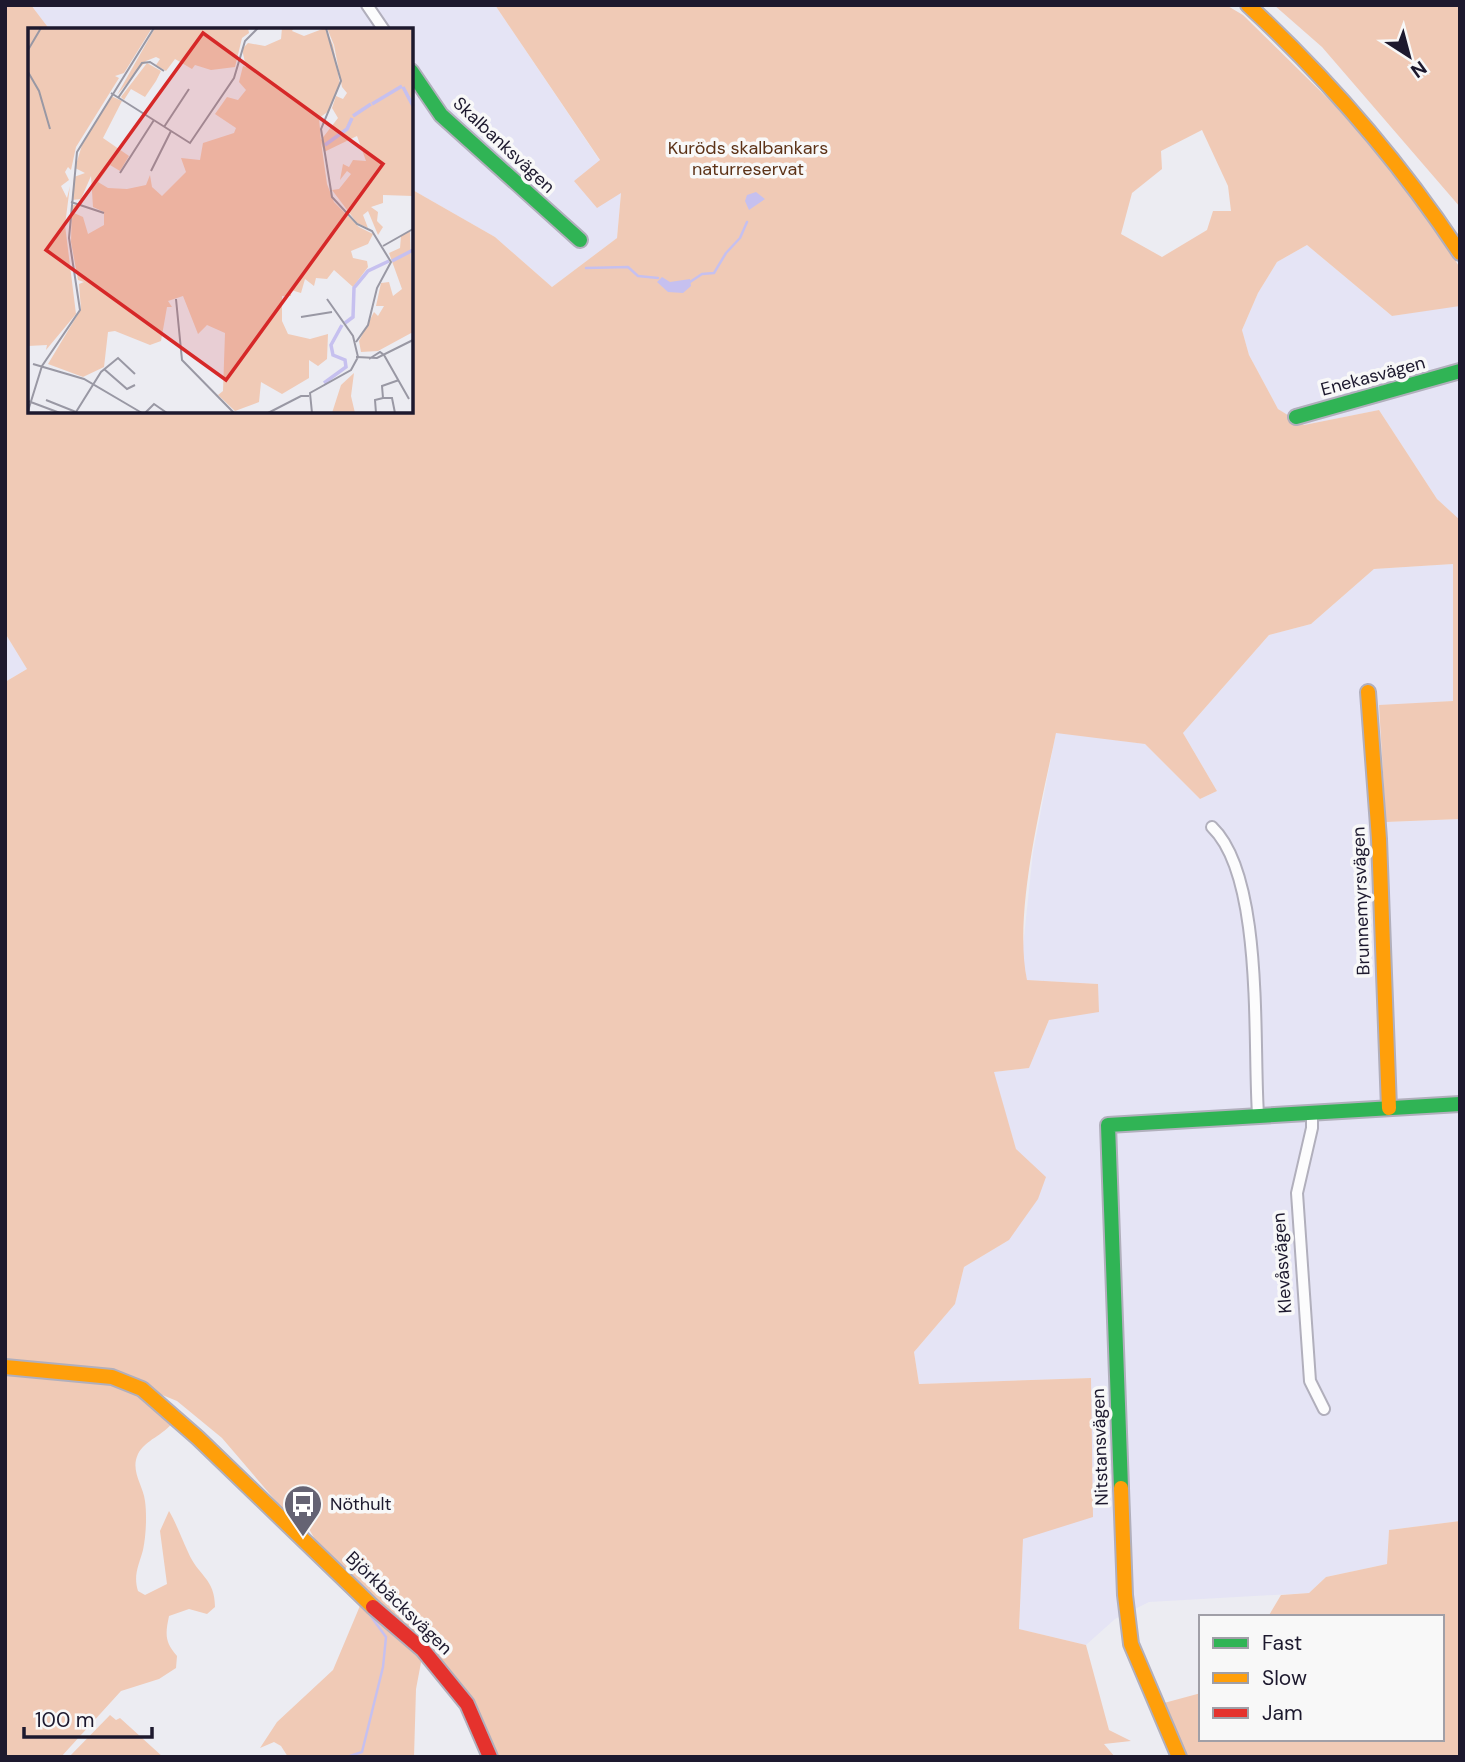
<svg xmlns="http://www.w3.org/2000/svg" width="1465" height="1762" viewBox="0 0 1465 1762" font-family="'DM Sans',sans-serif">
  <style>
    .built { fill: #e5e4f5 }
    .green { fill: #f0cab6; fill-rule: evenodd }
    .water { fill: #c6c0ef }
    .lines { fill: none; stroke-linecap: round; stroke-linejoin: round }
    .stream { stroke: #c6c0ef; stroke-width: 2.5 }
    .street-casing { stroke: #b1afbc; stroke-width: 14 }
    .fast-casing { stroke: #b1afbc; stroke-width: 18 }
    .slow-casing { stroke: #b1afbc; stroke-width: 18 }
    .jam-casing { stroke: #b1afbc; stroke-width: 18 }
    .street { stroke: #fcfcfd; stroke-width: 10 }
    .fast { stroke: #30b455; stroke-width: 14 }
    .slow { stroke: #ff9f0a; stroke-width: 14 }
    .jam { stroke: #e5322d; stroke-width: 14 }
    .labels { text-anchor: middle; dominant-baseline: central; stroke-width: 7; stroke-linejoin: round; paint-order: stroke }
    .street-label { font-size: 18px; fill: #1d192e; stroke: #f8f8f8 }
    .park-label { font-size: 18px; fill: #5c3217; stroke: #f8f8f8 }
    .poi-label { font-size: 18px; fill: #1d192e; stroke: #f8f8f8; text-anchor: start }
    .inset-river { fill: none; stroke: #c6c0ef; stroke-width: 3.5 }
    .inset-road { fill: none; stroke: #9998a4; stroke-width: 2 }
    .view { fill: #d62828; fill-opacity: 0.15; stroke: #d62828; stroke-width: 3.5 }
    .inset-edge { fill: none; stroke: #1d192e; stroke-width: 3.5 }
  </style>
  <rect width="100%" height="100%" fill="#ececf2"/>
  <!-- built -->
  <path class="built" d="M31,5H495L621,192L617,238L552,287L495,237L411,189V30H50Z
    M1307,245L1392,316L1459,305L1460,520L1437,499L1379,410L1304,425L1278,409L1249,355L1242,330L1258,293L1277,262Z
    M1453,564V701L1380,706L1387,822L1460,819V1521L1389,1530L1387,1564L1326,1577L1309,1593L1149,1602L1115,1619L1086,1645L1019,1629L1023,1539L1091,1378L919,1384L914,1352L955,1304L964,1267L1009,1240L1016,1149L993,1072L1029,1068L1049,1020L1098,984L1027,980L1022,956L1033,852L1056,732L1145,744L1200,799L1217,791L1183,733L1269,635L1311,624L1374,569Z
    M5,633L27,669L5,682Z"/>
  <!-- green -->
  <path class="green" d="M5,5H31L50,30H30V411H411V189L495,237L552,287L617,238L621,193L597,208L574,181L600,160L495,5H1226L1243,15L1366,136L1435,228L1460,268V306L1392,316L1307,245L1277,262L1258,293L1242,330L1249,355L1278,409L1304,425L1379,410L1437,499L1460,520V819L1386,822L1379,705L1453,701V564L1374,569L1311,624L1269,635L1183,733L1217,791L1200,799L1145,744L1056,733C1042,801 1013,913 1027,980L1098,984L1099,1012L1049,1020L1029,1068L994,1072L1016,1149L1046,1177L1038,1199L1009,1240L964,1267L955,1304L914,1352L919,1384L1091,1378L1093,1517L1023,1539L1019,1629L1086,1645L1109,1730L1131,1741L1104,1744L1115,1757L496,1756L466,1693L323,1553L309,1529L287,1514L222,1438L177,1401L145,1388L5,1362V682L27,669L5,633ZM1202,130L1228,186L1231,211H1213L1207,230L1162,257L1121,234L1132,193L1162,169L1161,151Z
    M1274,5H1460V207L1322,47Z
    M5,1371L102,1380L144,1397L173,1422C164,1435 145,1440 138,1454C130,1471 143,1485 145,1501C147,1515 146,1536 143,1550C139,1565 133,1575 138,1591L145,1595L167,1584L160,1531L169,1511C177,1525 181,1537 188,1552C198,1576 215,1578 215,1607L207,1614L189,1609L169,1616C165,1635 165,1642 177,1656L176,1668L159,1679L121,1691L61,1757H5Z
    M1460,1521V1757H1186L1164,1703L1201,1693V1739H1442V1617H1268L1281,1595L1309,1593L1326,1577L1387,1564L1389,1530Z
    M362,1601L423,1652L416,1689L414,1757H288L281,1746L274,1742L260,1748L277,1722L333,1670Z
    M110,1715L116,1720L120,1718L163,1757H69Z"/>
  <!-- water -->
  <path class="water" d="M756,192L765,199L749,210L745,201L747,195Z
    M662,277L670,282L690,279L691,286L683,293L668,292L657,282Z"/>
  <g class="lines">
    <!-- stream -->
    <path class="stream" d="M586,268L628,267L638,276L658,278
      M690,282L702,274L714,273L726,253L740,238L747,222
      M347,1757L362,1752L383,1667L386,1637L370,1615"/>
    <defs>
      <path id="street" d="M367,5L384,30
        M1212,827C1264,877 1253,1042 1258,1114
        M1312,1113V1128L1297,1193L1310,1381L1324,1409"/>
      <path id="fast" d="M411,71L441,115L580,240
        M1296,417L1460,371
        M1121,1488L1108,1125L1460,1104"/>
      <path id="slow" d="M1248,5C1329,80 1399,161 1460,253
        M1368,692L1379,839L1389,1108
        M5,1367L112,1377L142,1389L198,1438L373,1607
        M1121,1488L1125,1595L1131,1644L1179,1757"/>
      <path id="jam" d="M373,1607L423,1650L467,1704L490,1757"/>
    </defs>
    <!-- street casing -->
    <use href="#street" class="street-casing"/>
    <!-- fast casing -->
    <use href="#fast" class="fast-casing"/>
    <!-- slow casing -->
    <use href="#slow" class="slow-casing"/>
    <!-- jam casing -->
    <use href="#jam" class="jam-casing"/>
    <!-- street -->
    <use href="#street" class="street"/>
    <!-- fast -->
    <use href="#fast" class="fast"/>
    <!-- slow -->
    <use href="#slow" class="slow"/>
    <!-- jam -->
    <use href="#jam" class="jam"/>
  </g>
  <!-- icons -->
  <defs>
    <symbol id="bus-pin" viewBox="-11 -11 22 30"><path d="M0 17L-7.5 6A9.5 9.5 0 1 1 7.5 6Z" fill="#656373" stroke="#f8f8f8"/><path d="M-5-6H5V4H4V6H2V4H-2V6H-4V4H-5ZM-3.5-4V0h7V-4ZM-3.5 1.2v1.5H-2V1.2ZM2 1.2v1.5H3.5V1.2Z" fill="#fff"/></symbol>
  </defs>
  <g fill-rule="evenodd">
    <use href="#bus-pin" x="281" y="1482" width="44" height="60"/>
  </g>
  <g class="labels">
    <!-- street labels -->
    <g class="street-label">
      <text transform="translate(504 145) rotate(43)">Skalbanksvägen</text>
      <text transform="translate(1373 376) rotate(-15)">Enekasvägen</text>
      <text transform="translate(1361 901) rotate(-92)">Brunnemyrsvägen</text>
      <text transform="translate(1282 1263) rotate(-94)">Klevåsvägen</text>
      <text transform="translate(1100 1447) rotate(-92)">Nitstansvägen</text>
      <text transform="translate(399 1603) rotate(44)">Björkbäcksvägen</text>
    </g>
    <!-- park labels -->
    <g class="park-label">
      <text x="748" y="148">Kuröds skalbankars<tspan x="748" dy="21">naturreservat</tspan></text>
    </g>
    <!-- poi labels -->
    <g class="poi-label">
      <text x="330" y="1504">Nöthult</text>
    </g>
  </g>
  <!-- overview -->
  <g transform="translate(28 28)">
    <rect width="385" height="385" fill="#ececf2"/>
    <path d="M0,0H124L96,45L87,48L91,50L48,119L43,142L40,139L37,144L41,152L33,158L39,170L42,158L37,197L48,286L18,322L19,317L0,318ZM127,0H220L221,5L214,10L207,39L183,42L167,37L164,41L147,31L138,43L128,37L132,31L128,29L118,33L89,67ZM254,0H266L264,3L276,8L297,0L305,17L312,57L301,83L291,90L293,112L310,90L304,80L308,68L315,71L319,65L314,59L306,17L299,0H385V168L355,167V175L343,179L350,184L349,193L355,199L350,207L340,183L335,187L340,200L329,195L304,162L311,161L323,146L319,143L312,152L315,136L321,139L325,132L338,133L329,108L296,124L293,114L299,156L306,174L331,199L345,206L340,216L323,223L325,230L339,233L340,239L325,259L306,242L299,251L288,250L286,258L277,251L273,265L263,262V268H254V293L260,306L282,311L300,306L299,331L290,338L281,332V350L254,366L233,354L231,374L207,383L190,367L195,363L197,305L179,297L170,306L155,268L140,273L144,279H139L133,313L122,317L87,303L80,304L76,339L55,349L20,336L53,281L51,256L56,254L50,252L43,214L44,177H48L46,185L55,189L60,206L76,197V184L65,179L63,148L53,171L44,172L46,149L57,145L47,140L54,117L83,68L94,73L75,110L101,128L92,143L82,137L70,154L80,160L99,161L118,157L122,147L124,159L134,168L158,144L153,130L172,132L175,115L206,105L208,100L187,86L199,69L210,72L218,62L211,54L215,38L218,39L214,21L220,15L237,18L253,11ZM119,35L133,43L128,53L117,69L103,61L96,72L93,69ZM382,203L385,304L350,323L333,324L331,313L346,284L350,288L356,278H348L353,255L361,254L365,268L374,261L361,225L372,220L373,208ZM326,345L323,368L327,385H304L313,357Z" fill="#f0cab6"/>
    <path class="inset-river" d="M375,59L385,78M344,76L374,58M325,88L343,76M297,117L319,101L324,90M364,233L385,222M317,295L325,289L326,260L340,243L361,233M296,355L318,339L317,332L305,327L303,317L314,297"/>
    <path class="inset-road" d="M298,0L313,53L293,101L304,169L329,196L344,203L363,234L349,260L340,297L328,314M0,22L13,0M0,44L11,63L22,101M83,65L162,115L206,50L217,13L230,0M90,70L114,35L122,34L136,43M136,99L161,61M123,143L143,103M92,145L126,92M43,174L76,185M355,218L385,201M148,271L154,332L206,385M273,289L304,284M328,329L349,330L385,312M341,331L352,324L356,327L381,371M5,336L56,351L114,385M76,341L99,361L107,357M355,370L354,358L371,352M18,372L48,384L73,344L90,330L107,346M0,373L32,385M0,383L14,338L52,282L41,210L49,124L126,0M117,385L126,376L139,385M240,385L273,368H281M284,385L282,365L323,342L330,329L325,308L299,271M348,385L347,372L355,370H364L367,385"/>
    <path class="view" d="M175,5L355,136L198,352L18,222Z"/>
    <rect width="385" height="385" class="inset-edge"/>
  </g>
  <!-- border -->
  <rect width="1465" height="1762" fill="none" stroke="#1d192e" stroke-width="14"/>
  <!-- legend -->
  <rect x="1199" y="1615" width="245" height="126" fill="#f8f8f8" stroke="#a09fa7" stroke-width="2"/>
  <rect x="1213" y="1638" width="35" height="10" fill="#30b455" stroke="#a09fa7" stroke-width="2"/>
  <text x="1262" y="1650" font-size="21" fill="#1d192e">Fast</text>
  <rect x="1213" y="1673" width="35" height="10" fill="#ff9f0a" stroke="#a09fa7" stroke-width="2"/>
  <text x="1262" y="1685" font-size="21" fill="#1d192e">Slow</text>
  <rect x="1213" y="1708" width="35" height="10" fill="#e5322d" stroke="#a09fa7" stroke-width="2"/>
  <text x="1262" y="1720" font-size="21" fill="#1d192e">Jam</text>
  <!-- north arrow -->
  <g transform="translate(1409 56) rotate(144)" stroke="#f8f8f8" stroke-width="5" paint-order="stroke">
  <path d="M0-5L12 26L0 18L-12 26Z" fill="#1d192e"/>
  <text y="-10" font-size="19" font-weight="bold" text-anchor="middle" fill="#1d192e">N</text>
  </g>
  <!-- scale -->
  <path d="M24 1727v10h128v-10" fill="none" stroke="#1d192e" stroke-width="3.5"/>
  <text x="35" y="1727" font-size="21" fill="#1d192e" stroke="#f8f8f8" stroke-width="5" paint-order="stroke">100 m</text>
</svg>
